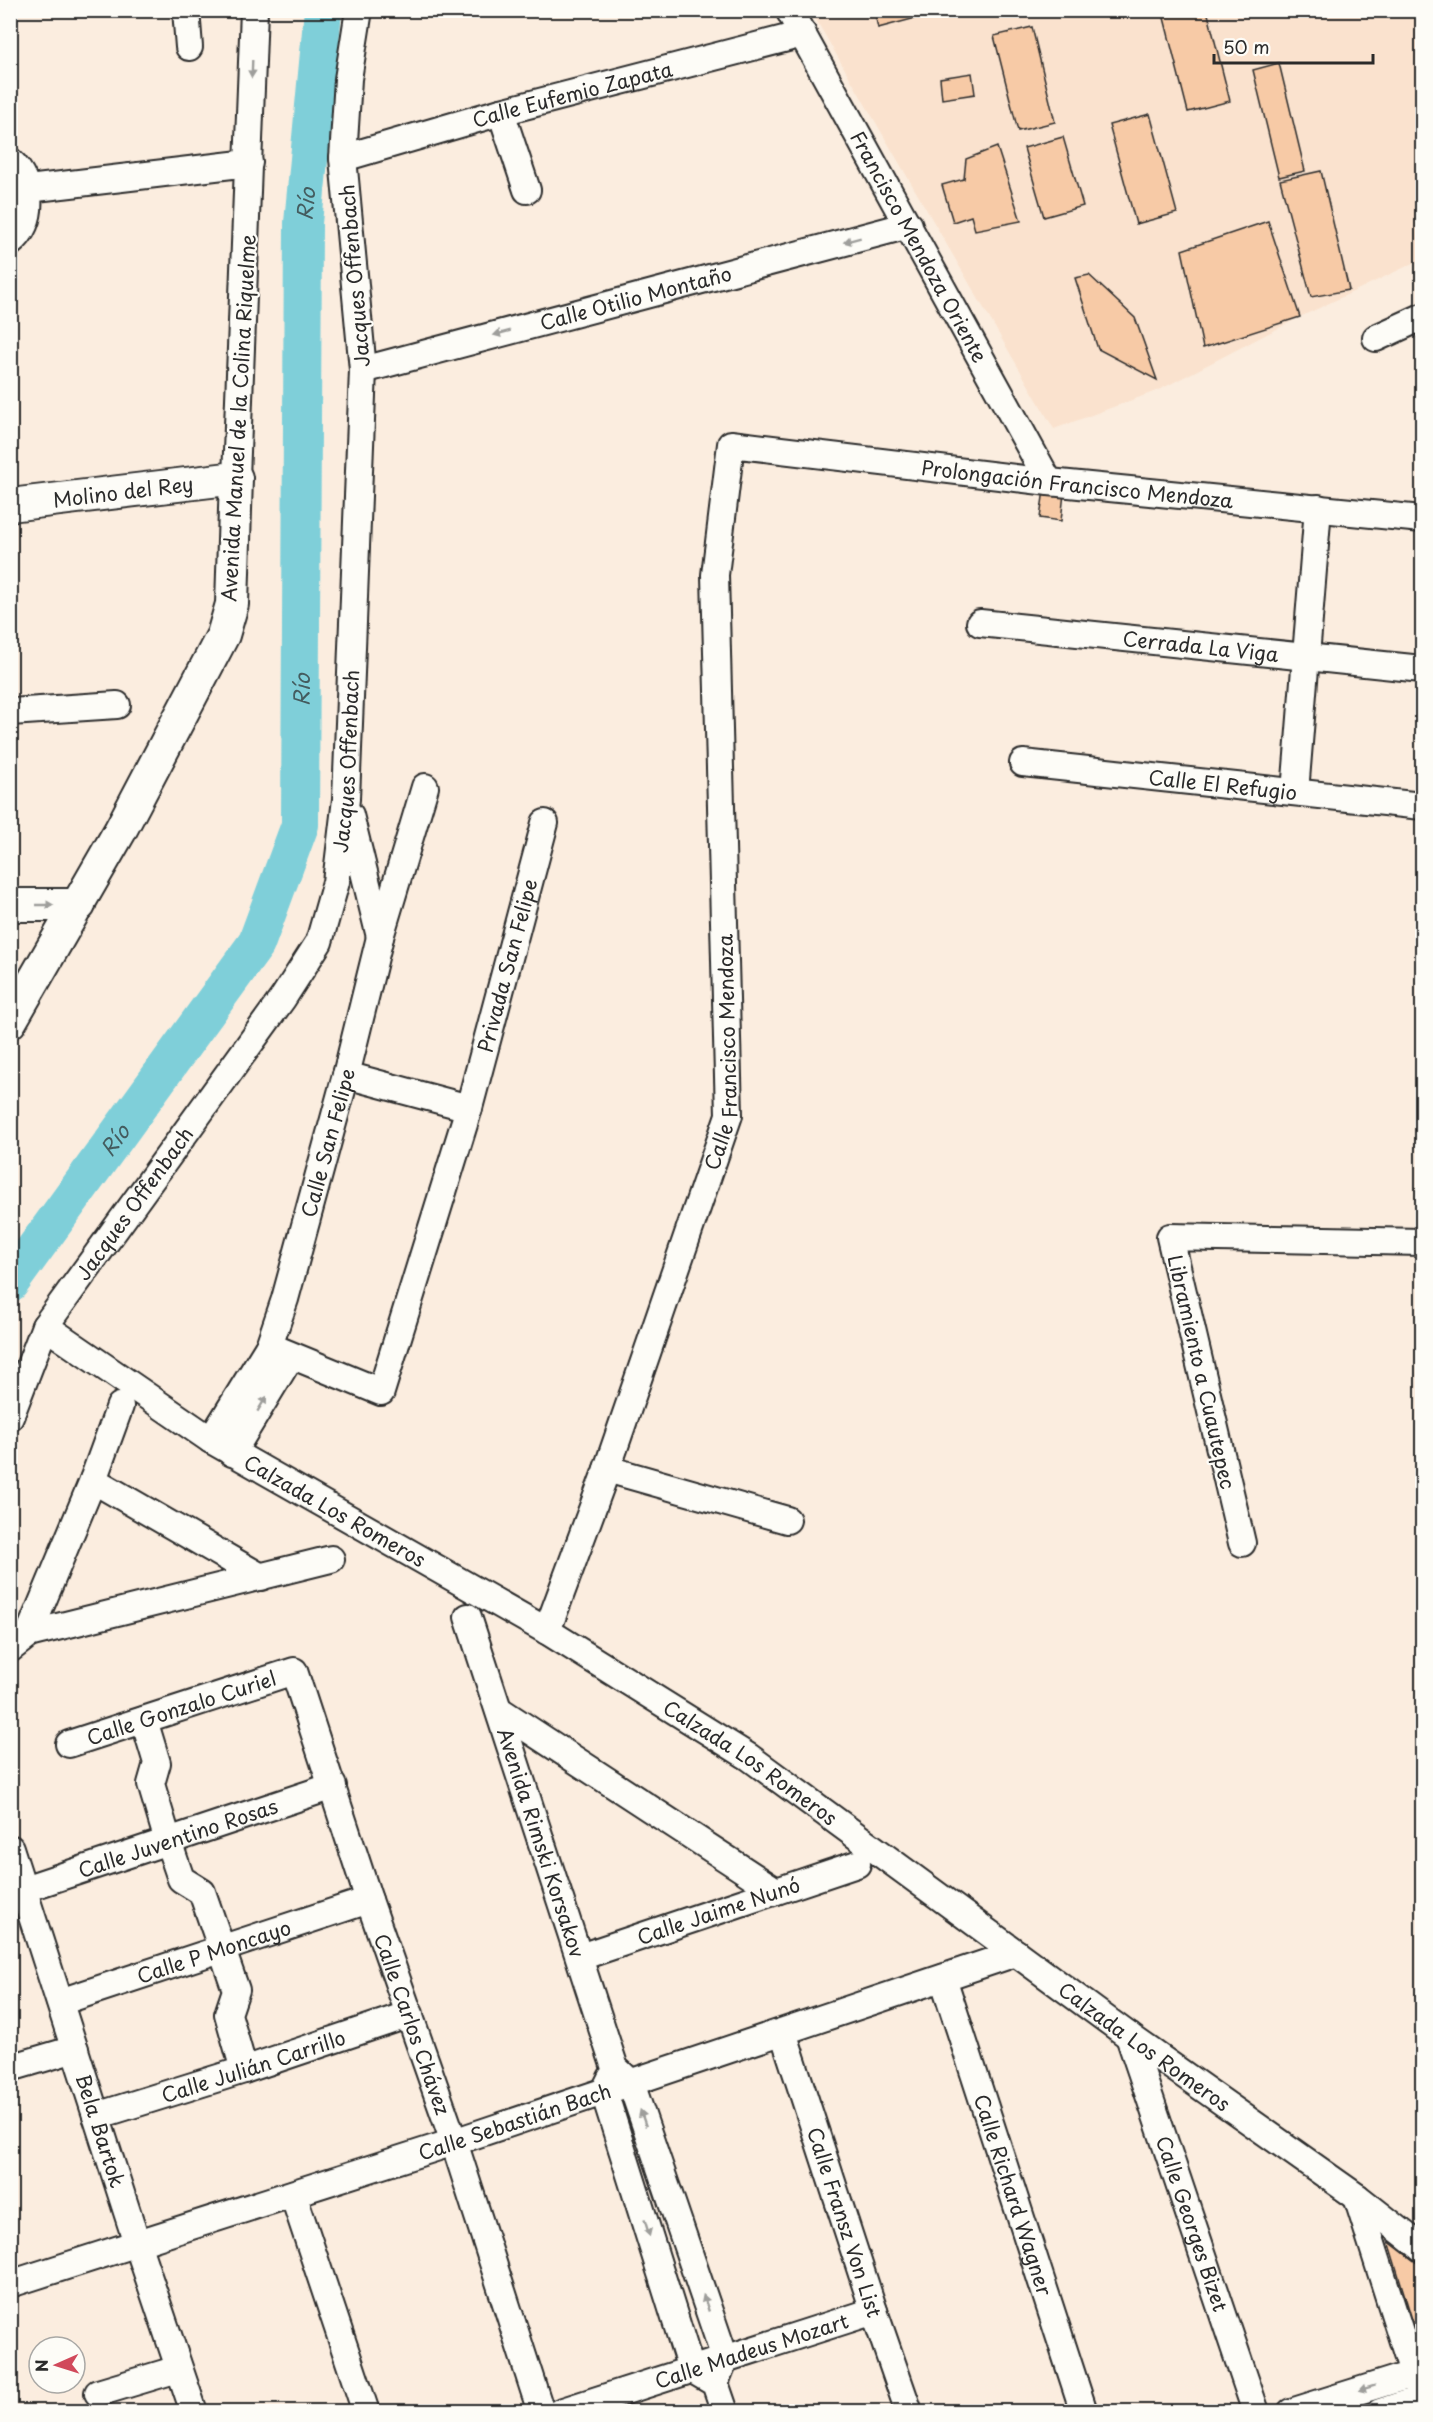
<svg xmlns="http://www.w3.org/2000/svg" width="1433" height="2422" viewBox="0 0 1433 2422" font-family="'Playpen Sans',sans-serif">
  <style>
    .built { fill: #fae2ce }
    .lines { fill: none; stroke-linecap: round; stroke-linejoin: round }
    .river { stroke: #7fcfd9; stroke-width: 38 }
    .building { fill: #f7caa6; stroke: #2b2b2b; stroke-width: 1.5 }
    .minor-casing { stroke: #2b2b2b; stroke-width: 30 }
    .tertiary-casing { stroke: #2b2b2b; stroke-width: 36 }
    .minor { stroke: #fdfcf7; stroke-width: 26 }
    .tertiary { stroke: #fdfcf7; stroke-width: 32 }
    .oneway { fill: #9e9e9b }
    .labels { text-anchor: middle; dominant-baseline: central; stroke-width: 4.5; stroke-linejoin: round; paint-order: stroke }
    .street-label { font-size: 20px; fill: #2b2b2b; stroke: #fdfcf7 }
    .water-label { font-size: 21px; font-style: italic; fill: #445c5f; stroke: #fdfcf7 }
  </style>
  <rect width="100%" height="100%" fill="#fbeddf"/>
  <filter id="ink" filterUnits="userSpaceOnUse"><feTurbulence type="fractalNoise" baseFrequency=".0167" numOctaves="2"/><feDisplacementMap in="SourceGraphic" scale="12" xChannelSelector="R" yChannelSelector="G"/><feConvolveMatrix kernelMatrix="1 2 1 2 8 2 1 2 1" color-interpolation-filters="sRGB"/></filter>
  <g filter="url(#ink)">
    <!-- built -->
    <path class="built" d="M811,11H1422V259L1300,317L1159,390L1054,429Z"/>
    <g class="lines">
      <!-- river -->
      <path class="river" id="s1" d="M10,1283L256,944L300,825L303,223L323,10"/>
    </g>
    <!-- building -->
    <path class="building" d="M874,10H914L916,18L878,28Z
      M1162,10H1207L1230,101L1188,112Z
      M1032,27L1055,122L1018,131L994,36Z
      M1279,63L1305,171L1279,177L1253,70Z
      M972,73L975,94L942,99L940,78Z
      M1150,114L1177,213L1136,224L1109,125Z
      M1063,137L1083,206L1044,217L1024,148Z
      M997,147L1021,221L975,230L971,216L953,222L942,185L964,179L966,159Z
      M1321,171L1349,290L1311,297L1280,180Z
      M1268,221L1300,317L1203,348L1182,250Z
      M1089,275L1135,318L1157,380L1098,349L1075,278Z
      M1044,490L1064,493L1061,521L1040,518Z
      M1388,2241L1422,2267V2352Z"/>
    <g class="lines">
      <defs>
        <g id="minor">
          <path d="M186,10L189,47"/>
          <path id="s2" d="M789,10L1049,482"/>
          <path d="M501,112L527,190"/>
          <path id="s3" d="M343,158L501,112L803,34"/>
          <path d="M10,161C33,181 36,223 10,243"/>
          <path d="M28,189L249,163"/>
          <path d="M1376,338L1422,317"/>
          <path id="s4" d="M363,370L909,225"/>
          <path d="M236,478L254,10"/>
          <path id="s5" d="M980,623L1422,669"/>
          <path d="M10,712L117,705"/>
          <path id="s6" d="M1023,763L1422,806"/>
          <path d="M1295,792L1318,508"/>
          <path d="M350,815L380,937"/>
          <path d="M346,1075L469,1108"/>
          <path id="s7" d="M45,1326L211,1440L547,1631L749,1757L1129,2036L1357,2197L1422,2248"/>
          <path id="s8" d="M269,1346L381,1392L469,1108L545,823"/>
          <path id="s9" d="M10,1417L45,1326L283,998L319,942L336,882L346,799L363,370L343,158L348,79L359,10"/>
          <path id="s10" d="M211,1440L269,1346L285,1299L346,1075L380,937L425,787"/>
          <path d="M232,1453L291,1356"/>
          <path d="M607,1469L787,1520"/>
          <path d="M93,1480L261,1577"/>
          <path d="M1242,1543L1170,1237L1422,1242"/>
          <path id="s11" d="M468,1617L615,2068L631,2083L725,2358L715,2383"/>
          <path id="s12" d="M547,1631L607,1469L729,1115L715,575L731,444L1049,482L1422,519"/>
          <path d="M29,1634L331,1559"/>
          <path d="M10,1649L29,1634L93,1480L120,1406"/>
          <path d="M499,1710L776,1891"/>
          <path d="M144,1720L157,1763L151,1784L168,1841L181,1879L202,1892L236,1990L228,2014L244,2070"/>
          <path id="s13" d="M69,1744L294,1671L369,1900L454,2142L541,2412"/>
          <path id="s14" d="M10,1848L137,2243L194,2412"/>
          <path id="s15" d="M24,1889L333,1786"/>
          <path id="s16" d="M580,1957L857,1864"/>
          <path id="s17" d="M943,1978L1084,2412"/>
          <path id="s18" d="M60,2002L369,1900"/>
          <path id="s19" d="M783,2032L874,2311L909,2412"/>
          <path id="s20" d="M1129,2036L1256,2412"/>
          <path d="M10,2068L75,2049"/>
          <path d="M611,2078L604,2092L691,2369L715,2383L725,2412"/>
          <path id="s21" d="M96,2116L244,2070L410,2014"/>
          <path d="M293,2194L366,2412"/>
          <path d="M1357,2197L1422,2401"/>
          <path id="s22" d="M10,2284L454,2142L1016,1953"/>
          <path d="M98,2393L178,2369"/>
          <path id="s23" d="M560,2412L874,2311"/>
          <path d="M1291,2412L1422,2371"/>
          <path d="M1380,2412L1422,2398"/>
        </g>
        <g id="tertiary">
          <path id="s24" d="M10,505L236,478L232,604L223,635L120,831L10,1022"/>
          <path d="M10,905H79"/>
        </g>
      </defs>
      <!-- minor casing -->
      <use href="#minor" class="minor-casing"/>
      <!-- tertiary casing -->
      <use href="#tertiary" class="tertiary-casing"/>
      <!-- minor -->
      <use href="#minor" class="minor"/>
      <!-- tertiary -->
      <use href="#tertiary" class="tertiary"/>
    </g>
    <!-- one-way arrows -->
    <defs><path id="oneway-solid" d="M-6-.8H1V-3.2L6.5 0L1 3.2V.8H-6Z" transform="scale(1.5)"/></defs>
    <g class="oneway">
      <use href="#oneway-solid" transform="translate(252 69) rotate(92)"/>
      <use href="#oneway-solid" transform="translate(852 240) rotate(165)"/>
      <use href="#oneway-solid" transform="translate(502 333) rotate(165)"/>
      <use href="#oneway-solid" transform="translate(45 905)"/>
      <use href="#oneway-solid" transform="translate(262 1404) rotate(-59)"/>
      <use href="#oneway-solid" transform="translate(643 2118) rotate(-109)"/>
      <use href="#oneway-solid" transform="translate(647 2228) rotate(73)"/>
      <use href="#oneway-solid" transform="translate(706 2303) rotate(-109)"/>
      <use href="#oneway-solid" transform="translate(1367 2388) rotate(163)"/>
    </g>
  </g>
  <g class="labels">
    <!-- street labels -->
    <g class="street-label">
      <text stroke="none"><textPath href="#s3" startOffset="238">Calle Eufemio Zapata</textPath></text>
      <text stroke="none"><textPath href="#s2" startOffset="270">Francisco Mendoza Oriente</textPath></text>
      <text transform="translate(354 276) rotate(-95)">Jacques Offenbach</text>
      <text stroke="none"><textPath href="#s4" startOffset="282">Calle Otilio Montaño</textPath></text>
      <text transform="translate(238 418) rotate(-87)">Avenida Manuel de la Colina Riquelme</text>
      <text stroke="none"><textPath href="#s12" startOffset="1568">Prolongación Francisco Mendoza</textPath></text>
      <text stroke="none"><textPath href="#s24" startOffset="114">Molino del Rey</textPath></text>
      <text stroke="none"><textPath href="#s5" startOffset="222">Cerrada La Viga</textPath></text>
      <text stroke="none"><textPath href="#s9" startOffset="753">Jacques Offenbach</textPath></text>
      <text stroke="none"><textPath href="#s6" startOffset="201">Calle El Refugio</textPath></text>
      <text stroke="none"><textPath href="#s8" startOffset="566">Privada San Felipe</textPath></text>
      <text stroke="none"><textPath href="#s12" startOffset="609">Calle Francisco Mendoza</textPath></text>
      <text stroke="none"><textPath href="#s10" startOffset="322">Calle San Felipe</textPath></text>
      <text stroke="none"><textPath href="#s9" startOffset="249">Jacques Offenbach</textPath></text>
      <text transform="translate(1202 1372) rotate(77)">Libramiento a Cuautepec</text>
      <text stroke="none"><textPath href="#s7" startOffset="344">Calzada Los Romeros</textPath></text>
      <text stroke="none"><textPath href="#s13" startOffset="118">Calle Gonzalo Curiel</textPath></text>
      <text stroke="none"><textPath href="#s7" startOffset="830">Calzada Los Romeros</textPath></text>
      <text stroke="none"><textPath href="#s15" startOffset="162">Calle Juventino Rosas</textPath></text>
      <text stroke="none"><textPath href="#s11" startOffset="237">Avenida Rimski Korsakov</textPath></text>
      <text stroke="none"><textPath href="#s16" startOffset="146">Calle Jaime Nunó</textPath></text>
      <text stroke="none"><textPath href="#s18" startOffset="162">Calle P Moncayo</textPath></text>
      <text stroke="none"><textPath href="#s13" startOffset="609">Calle Carlos Chávez</textPath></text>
      <text stroke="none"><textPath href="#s7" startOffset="1316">Calzada Los Romeros</textPath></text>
      <text stroke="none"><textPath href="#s21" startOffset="165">Calle Julián Carrillo</textPath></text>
      <text stroke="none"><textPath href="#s22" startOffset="530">Calle Sebastián Bach</textPath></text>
      <text stroke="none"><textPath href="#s14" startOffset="297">Bela Bartok</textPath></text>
      <text stroke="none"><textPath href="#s17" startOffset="228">Calle Richard Wagner</textPath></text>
      <text stroke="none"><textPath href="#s19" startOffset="200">Calle Fransz Von List</textPath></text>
      <text stroke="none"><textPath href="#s20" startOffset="198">Calle Georges Bizet</textPath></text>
      <text stroke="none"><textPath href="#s23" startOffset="201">Calle Madeus Mozart</textPath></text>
    </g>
    <!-- water labels -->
    <g class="water-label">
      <text stroke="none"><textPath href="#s1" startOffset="1167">Río</textPath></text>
      <text stroke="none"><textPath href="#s1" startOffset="681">Río</textPath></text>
      <text stroke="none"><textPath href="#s1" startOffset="177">Río</textPath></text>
    </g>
  </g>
  <!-- margin -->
  <rect width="1433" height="2422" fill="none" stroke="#fdfcf7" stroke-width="36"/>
  <rect x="18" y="18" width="1397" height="2386" fill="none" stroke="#2b2b2b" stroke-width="2" filter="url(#ink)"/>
  <!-- north arrow -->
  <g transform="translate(57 2365) rotate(267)"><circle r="28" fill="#fdfcf7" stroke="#a9a8a5" stroke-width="1.5"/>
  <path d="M0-4.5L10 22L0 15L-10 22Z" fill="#d1495b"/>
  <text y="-9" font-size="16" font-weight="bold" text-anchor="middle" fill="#2b2b2b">N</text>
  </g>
  <!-- scale -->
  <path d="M1214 54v9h159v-9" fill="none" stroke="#2b2b2b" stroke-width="3"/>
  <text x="1223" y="54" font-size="18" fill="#2b2b2b" stroke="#fdfcf7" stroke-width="4.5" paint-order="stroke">50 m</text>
</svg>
